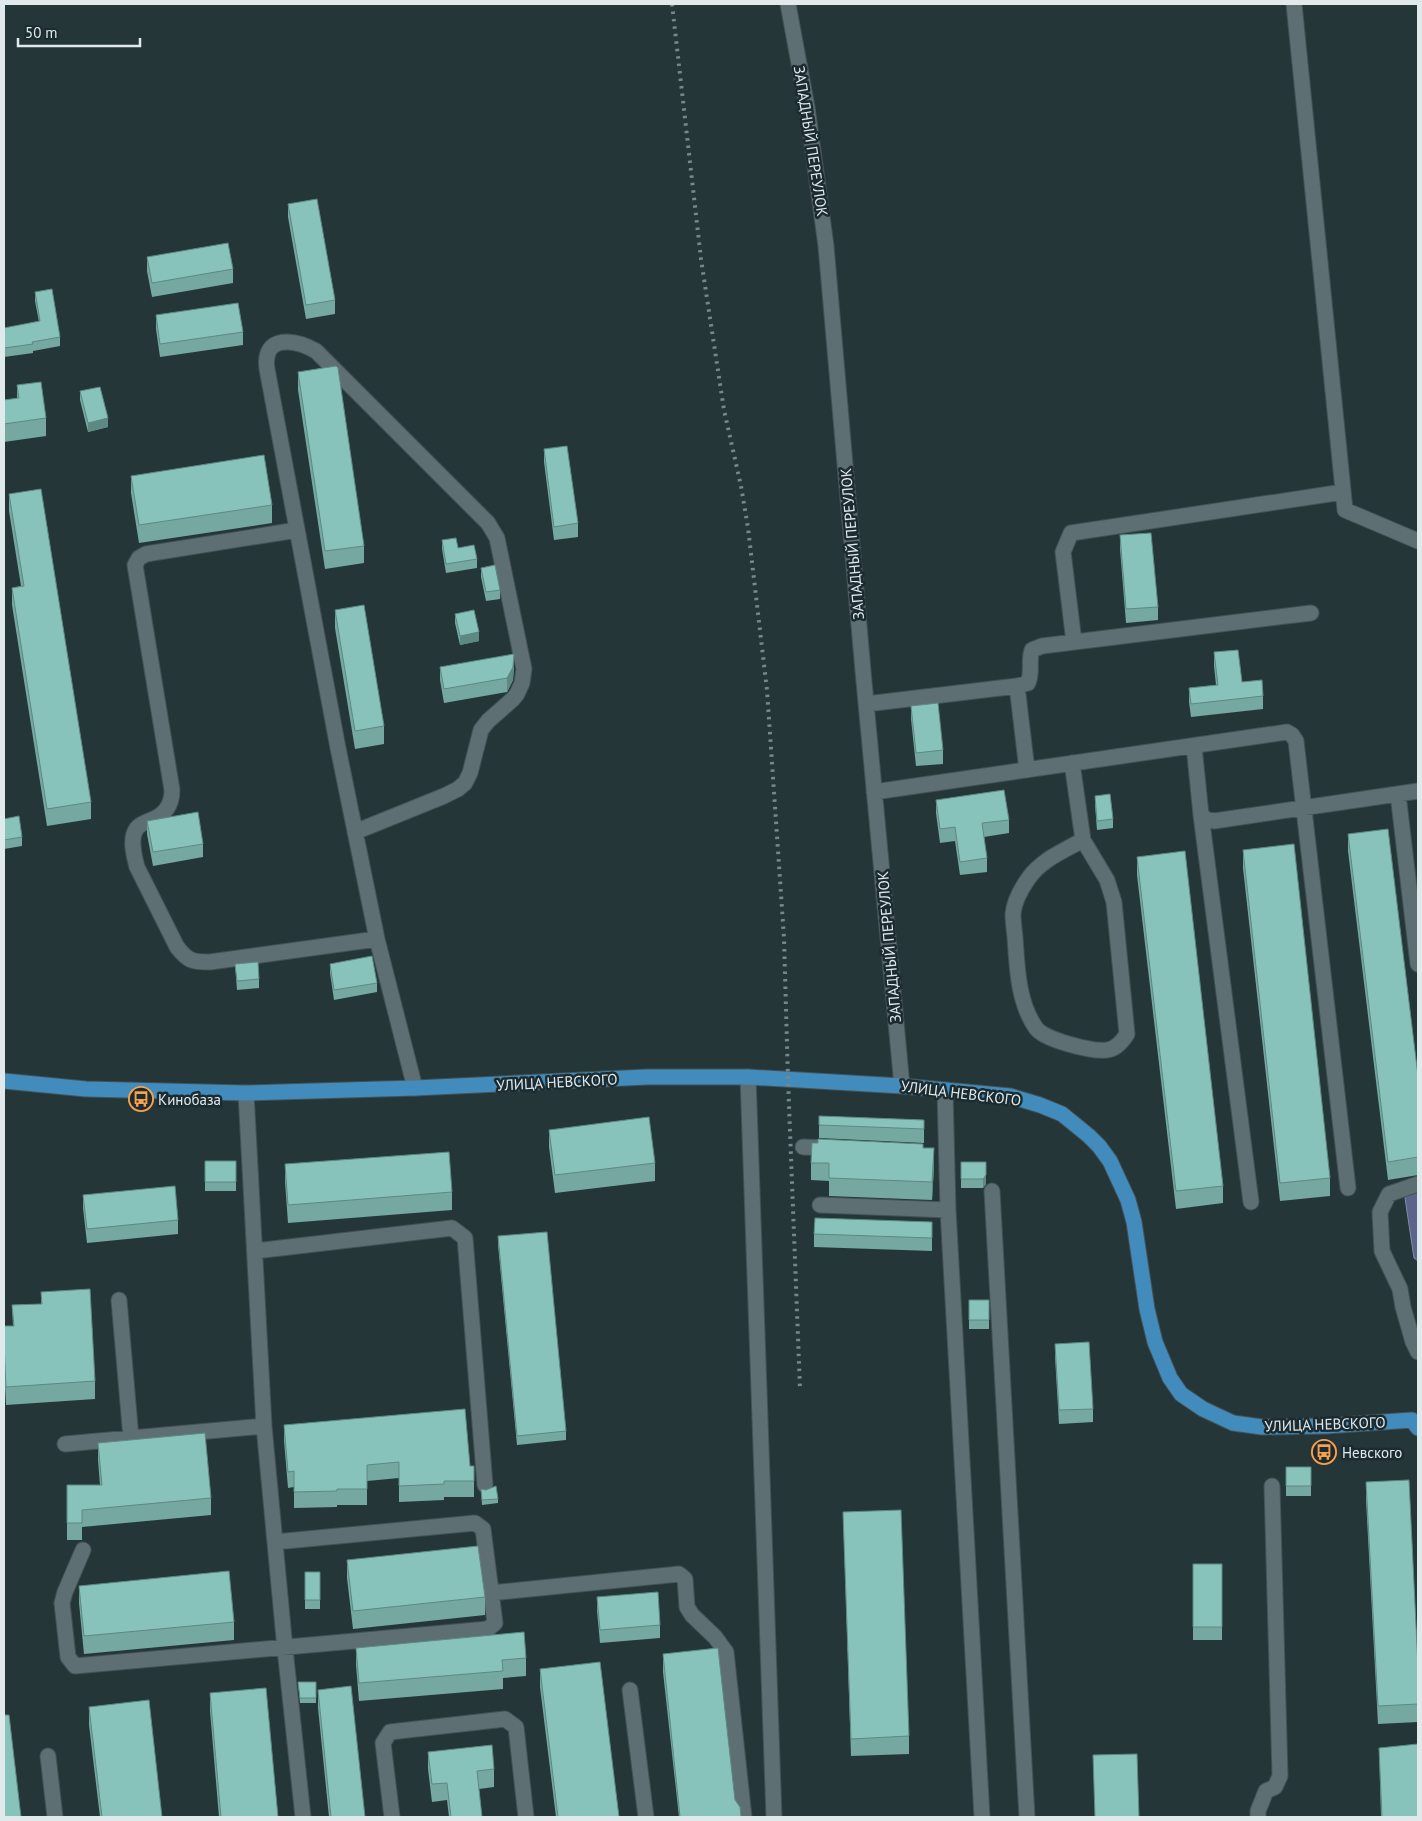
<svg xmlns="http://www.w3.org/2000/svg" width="1422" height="1821" viewBox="0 0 1422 1821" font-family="'PT Sans',sans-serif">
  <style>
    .water { fill: #5c648b; stroke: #848ca8 }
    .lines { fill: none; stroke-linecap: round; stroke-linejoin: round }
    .minor-casing { stroke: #445256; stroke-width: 17 }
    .major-casing { stroke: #445256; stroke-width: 17 }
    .minor { stroke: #5e6f74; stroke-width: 15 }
    .major { stroke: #428cbd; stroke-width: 15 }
    .rail { stroke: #79878a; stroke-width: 4; stroke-dasharray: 2.5 5; stroke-linecap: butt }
    .wall { fill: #74a8a0 }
    .shaded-wall { fill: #5e8882 }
    .building { fill: #87c3ba; stroke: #5e8882 }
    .labels { text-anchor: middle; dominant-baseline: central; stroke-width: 5; stroke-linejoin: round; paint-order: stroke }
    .street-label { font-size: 15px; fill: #e0eaed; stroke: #1b2b2f }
    .poi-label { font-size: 15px; fill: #e0eaed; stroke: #1b2b2f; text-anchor: start }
  </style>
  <rect width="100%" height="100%" fill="#253639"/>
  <!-- water -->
  <path class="water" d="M1418,1188V1261L1414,1258L1405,1198L1410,1190Z"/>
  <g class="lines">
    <defs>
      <path id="minor" d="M788,4L807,107L826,246L863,671L902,1086
        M1294,4L1345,510L1418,541
        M297,530L146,554L139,558L135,565L172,790C172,805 165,815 151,820C146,822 140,824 137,828C129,838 134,856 137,867L177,947C188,961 192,962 210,962L377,939
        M1074,642L1063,552L1071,533L1343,492
        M1017,686L1027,770
        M866,704L1017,686L1028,683C1033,671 1028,662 1032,650L1042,646L1311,613
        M1194,746L1201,815L1206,819L1214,821L1418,791
        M1072,763L1083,840C1063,851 1041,860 1028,879C1021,889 1014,902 1013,914C1013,921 1014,929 1015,937C1017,967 1018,1003 1036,1028C1044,1040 1093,1052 1107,1050C1116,1049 1122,1042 1127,1034L1114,902L1107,880L1083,840
        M874,792L1287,732L1292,735L1296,741L1348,1188
        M1398,794L1418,964
        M1201,815L1251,1202
        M355,832L444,796L458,789L465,783L470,773L481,730L488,721L513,699L517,694L522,683L524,669L497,538L488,523L316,351C295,339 262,334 267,369L338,748L377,939L415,1088
        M748,1077L774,1817
        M945,1090L948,1210L982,1817
        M246,1093L264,1426L285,1649L303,1817
        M803,1147L831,1148
        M1418,1184L1389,1194L1380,1212L1382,1251L1400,1289L1403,1307L1413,1342L1418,1352
        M992,1191L1027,1817
        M820,1205L948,1210
        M255,1251L452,1228L465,1238L485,1485
        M119,1300L131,1438
        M65,1444L264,1426
        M83,1550L65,1592L62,1603L68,1657L75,1666L488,1629L495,1623L483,1529L475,1523L275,1542
        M491,1593L679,1574L685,1579L687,1607L692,1615L715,1637L726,1652L744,1817
        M630,1690L646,1817
        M48,1756L55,1817
        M392,1817L383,1743L390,1732L505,1719L516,1727L526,1817
        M1258,1817V1811L1266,1791L1275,1787L1280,1776L1272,1486"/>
      <path id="major" d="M4,1081L86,1089L246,1093L415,1088L647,1077H748L902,1086L1010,1096L1040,1105L1062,1114L1089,1136L1099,1146L1110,1161L1128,1200L1134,1222L1147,1309L1155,1342L1170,1378L1181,1394L1203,1409L1233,1423L1262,1427L1326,1426L1412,1420L1418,1428"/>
    </defs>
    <!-- minor casing -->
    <use href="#minor" class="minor-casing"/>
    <!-- major casing -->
    <use href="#major" class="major-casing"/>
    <!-- minor -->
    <use href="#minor" class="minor"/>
    <!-- major -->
    <use href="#major" class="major"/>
    <!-- rail -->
    <path class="rail" d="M672,4L701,259L724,410L741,486L748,528L767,690L784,938L788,1079L800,1389"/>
  </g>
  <!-- wall -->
  <path class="wall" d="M288,204L335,300V314L306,319L288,217Z
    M147,257L233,269V283L152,297L147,271Z
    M35,292L60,337V346L33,351V353L4,357V328L39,322L35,301Z
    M156,315L243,332V345L160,357L156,329Z
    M298,372L364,546V563L325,569L298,390Z
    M17,385L46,418V436L4,442V400L17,398Z
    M80,391L108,427L88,432L80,400Z
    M544,449L578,523V537L554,540L544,462Z
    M131,476L272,505V523L139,543L131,493Z
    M9,494L91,802V819L47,826L12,605V588L21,586L9,511Z
    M1120,535L1158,607V620L1126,623L1120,549Z
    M442,540L458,548L477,559V568L446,573L442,549Z
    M481,568L500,590V599L486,601L481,577Z
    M335,610L384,726V744L355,749L335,628Z
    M455,614L479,641L460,645L455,623Z
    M1214,652L1242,682L1263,696V709L1191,717L1189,702V688L1216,685L1214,666Z
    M440,667H514L513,680L507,692L444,703L440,680Z
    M911,706L943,750V764L916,766L911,719Z
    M1095,796L1113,819V828L1097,830L1095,805Z
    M936,800L1009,820V833L984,837L987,858V872L960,875L955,841L940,843L936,813Z
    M4,819L22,837V846L4,849Z
    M147,821L203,844V857L153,866L147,834Z
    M1348,834L1418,1076V1175L1388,1180L1348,851Z
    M1243,850L1330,1178V1196L1280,1201L1243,868Z
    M1137,857L1223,1186V1203L1176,1209L1137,875Z
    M235,964L259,979V988L237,990Z
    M330,964L377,983V992L334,1000L330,973Z
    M819,1116L924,1120V1143L819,1138Z
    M549,1130L655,1163V1181L555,1193L549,1147Z
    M923,1148L934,1166L932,1200L829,1196V1181L811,1180V1163Z
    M205,1161H236V1191H205Z
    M961,1162H986V1184L983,1188H961Z
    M285,1164L452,1192V1210L288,1223L285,1182Z
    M83,1195L178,1220V1234L87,1243L83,1208Z
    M814,1234L932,1236V1251L814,1247Z
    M498,1236L566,1431V1440L517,1445L498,1245Z
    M41,1292L95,1381V1399L6,1405L4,1361V1326H13L12,1305L41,1304Z
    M969,1300H989V1329H969Z
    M1055,1344L1093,1409V1422L1059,1424L1055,1357Z
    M284,1425L470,1466H474V1497H444V1500L399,1502V1478L367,1481V1505H337V1507L294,1508V1487L288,1488L284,1441Z
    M98,1443L211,1498V1515L82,1527V1540H67V1485H100L98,1460Z
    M1286,1467H1311V1496H1286Z
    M1366,1482L1418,1667V1722L1378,1724L1366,1500Z
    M481,1489L498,1499V1503L482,1505Z
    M843,1512L909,1736V1754L851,1756Z
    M347,1560L485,1597V1615L353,1629L347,1578Z
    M1193,1564H1222V1640H1193Z
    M305,1572H320V1609H305Z
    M79,1586L234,1622V1640L84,1654L79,1603Z
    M597,1597L660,1625V1638L600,1643L597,1611Z
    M356,1648L526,1658V1676L503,1678V1689L359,1701L356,1665Z
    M663,1654L735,1800L741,1817H679L663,1672Z
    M540,1669L619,1817H556L540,1687Z
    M298,1682H316V1703H300Z
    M318,1690L365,1817H329L318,1708Z
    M210,1693L278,1817H219L210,1711Z
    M89,1707L162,1817H100L89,1725Z
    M1379,1748L1418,1817H1381Z
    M428,1752L494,1769V1787L479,1789L482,1817H449L447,1800L432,1802L428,1769Z"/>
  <!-- shaded-wall -->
  <path class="shaded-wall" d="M108,418V427L88,432V423Z
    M479,632V641L460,645V636Z
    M514,654L513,680L507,692V678Z
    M934,1148V1166L932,1200V1182Z
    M986,1175V1184L983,1188V1179Z"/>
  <!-- building -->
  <path class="building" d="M317,199L335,300L306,305L288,204Z
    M228,243L233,269L152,283L147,257Z
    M52,289L60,337L32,342L33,344L4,348V328L40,321L35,292Z
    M238,303L243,332L160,344L156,315Z
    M336,366L338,368L364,546L325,551L298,372Z
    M41,382L46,418L4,424V400L19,398L17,385Z
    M100,387L108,418L88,423L80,391Z
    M567,446L578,523L554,527L544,449Z
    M264,455L272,505L139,525L131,476Z
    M41,489L91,802L47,809L12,588L24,586L9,494Z
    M1151,533L1158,607L1126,609L1120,535Z
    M456,538L458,548L474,545L477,559L446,564L442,540Z
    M495,565L500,590L486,592L481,568Z
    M364,605L384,726L355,731L335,610Z
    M474,610L479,632L460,636L455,614Z
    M1238,650L1242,682L1262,680L1263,696L1191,704L1189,688L1218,685L1214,652Z
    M514,654L513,667L507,678L444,689L440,667Z
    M938,703L943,750L916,753L911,706Z
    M1004,790L1009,820L982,823L987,858L960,862L955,827L940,829L936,800Z
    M1110,794L1113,819L1097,821L1095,796Z
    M198,812L203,844L153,852L147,821Z
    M19,816L22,837L4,840V819Z
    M1388,829L1418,1076V1157L1388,1162L1348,834Z
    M1294,844L1330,1178L1280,1183L1243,850Z
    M1185,851L1223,1186L1176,1191L1137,857Z
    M372,956L377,983L334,990L330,964Z
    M258,962L259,979L237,981L235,964Z
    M819,1116L924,1120V1129L819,1125Z
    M649,1117L655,1163L555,1175L549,1130Z
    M818,1139L923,1144V1148H934L932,1182L829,1178V1163H811L812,1143H818Z
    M449,1152L452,1192L288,1205L285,1164Z
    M205,1161H236V1182H205Z
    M961,1162H986V1175L983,1179H961Z
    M175,1186L178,1220L87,1229L83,1195Z
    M815,1218L932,1222V1238L814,1234Z
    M547,1232L566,1431L517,1436L498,1236Z
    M90,1289L95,1381L6,1387L4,1343V1326H14L12,1305L42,1304L41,1292Z
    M969,1300H989V1320H969Z
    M1089,1342L1093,1409L1059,1410L1055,1344Z
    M465,1409L470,1466H474V1481H444V1484L399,1486V1462L367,1465V1489H337V1491L294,1492V1471L288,1472L284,1425Z
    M205,1433L211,1498L82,1510V1523H67V1485H102L98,1443Z
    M1286,1467H1311V1486H1286Z
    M1409,1480L1418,1667V1704L1378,1706L1366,1482Z
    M496,1486L498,1499L482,1500L481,1489L486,1490Z
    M901,1510L909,1736L851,1739L843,1512Z
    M478,1546L485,1597L353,1611L347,1560Z
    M1193,1564H1222V1627H1193Z
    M229,1571L234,1622L84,1636L79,1586Z
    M305,1572H320V1600H305Z
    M658,1592L660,1625L600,1630L597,1597Z
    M524,1632L526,1658L502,1660L503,1671L359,1683L356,1648Z
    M718,1648L735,1800L740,1807L741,1817H680L663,1654Z
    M600,1662L619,1817H558L540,1669Z
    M298,1682H316V1698H300Z
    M351,1686L365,1817H331L318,1690Z
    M266,1688L278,1817H221L210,1693Z
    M149,1700L162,1817H102L89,1707Z
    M4,1715H9L21,1817H4Z
    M1418,1744V1817H1382L1379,1748Z
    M492,1745L494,1769L477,1771L482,1817H451L447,1783L432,1784L428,1752Z
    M1137,1754L1139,1817H1095L1093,1755Z"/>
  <!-- icons -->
  <defs>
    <symbol id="bus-ring" viewBox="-11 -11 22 22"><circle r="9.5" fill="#1b2b2f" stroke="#f9a04c" stroke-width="1.5"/><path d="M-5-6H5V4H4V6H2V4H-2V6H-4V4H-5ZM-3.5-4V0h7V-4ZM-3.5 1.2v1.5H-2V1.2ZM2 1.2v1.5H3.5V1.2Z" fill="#f9a04c"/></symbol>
  </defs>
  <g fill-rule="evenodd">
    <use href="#bus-ring" x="127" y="1085" width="28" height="28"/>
    <use href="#bus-ring" x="1310" y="1438" width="28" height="28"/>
  </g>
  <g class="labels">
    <!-- street labels -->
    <g class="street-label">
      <text transform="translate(811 141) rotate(81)">ЗАПАДНЫЙ ПЕРЕУЛОК</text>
      <text transform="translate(852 544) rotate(-95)">ЗАПАДНЫЙ ПЕРЕУЛОК</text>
      <text transform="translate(889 947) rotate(-95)">ЗАПАДНЫЙ ПЕРЕУЛОК</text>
      <text transform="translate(557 1082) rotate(-3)">УЛИЦА НЕВСКОГО</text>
      <text transform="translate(961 1093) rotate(7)">УЛИЦА НЕВСКОГО</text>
      <text transform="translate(1325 1424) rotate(-2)">УЛИЦА НЕВСКОГО</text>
    </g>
    <!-- poi labels -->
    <g class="poi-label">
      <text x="158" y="1099">Кинобаза</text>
      <text x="1342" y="1452">Невского</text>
    </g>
  </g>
  <!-- border -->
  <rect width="1422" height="1821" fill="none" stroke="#e0eaed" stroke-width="10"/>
  <!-- scale -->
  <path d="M18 38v8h122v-8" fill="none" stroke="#e0eaed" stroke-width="2.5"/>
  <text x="25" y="38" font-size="15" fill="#e0eaed" stroke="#1b2b2f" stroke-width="4" paint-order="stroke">50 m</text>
</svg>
